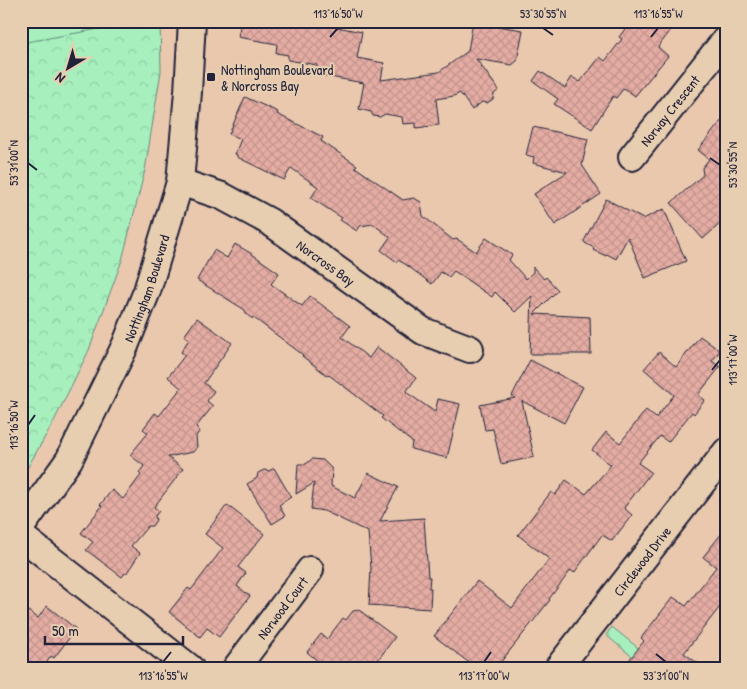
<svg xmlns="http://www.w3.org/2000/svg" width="747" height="689" viewBox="0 0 747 689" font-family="'Patrick Hand',sans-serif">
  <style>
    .forest { fill: url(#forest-crowns); stroke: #64897c }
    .garden { fill: #a7f0be; stroke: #64897c }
    .building { fill: url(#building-cross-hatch); stroke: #22223b }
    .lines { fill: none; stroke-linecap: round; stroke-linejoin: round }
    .minor-casing { stroke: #22223b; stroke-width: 30 }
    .minor { stroke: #e8ceb0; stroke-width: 26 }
    .ticks { fill: none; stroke: #22223b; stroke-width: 2 }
    .poi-dot { fill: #22223b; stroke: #e8ceb0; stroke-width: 2 }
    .labels { text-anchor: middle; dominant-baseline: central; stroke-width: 4; stroke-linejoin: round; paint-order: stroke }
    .poi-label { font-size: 14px; fill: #22223b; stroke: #e8ceb0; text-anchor: start }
    .street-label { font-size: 14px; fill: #22223b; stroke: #e8ceb0 }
    .neatline { fill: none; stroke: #22223b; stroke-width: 2 }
    .ticks-label { font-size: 12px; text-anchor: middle; fill: #22223b }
  </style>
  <defs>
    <pattern id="forest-crowns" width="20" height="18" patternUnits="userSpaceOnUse" patternTransform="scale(1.25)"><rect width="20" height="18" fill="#a7f0be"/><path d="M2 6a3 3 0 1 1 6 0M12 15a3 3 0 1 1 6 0" fill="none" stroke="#8fcea4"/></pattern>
    <pattern id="building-cross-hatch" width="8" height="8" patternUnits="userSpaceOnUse" patternTransform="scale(1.25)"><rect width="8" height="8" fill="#e4aca3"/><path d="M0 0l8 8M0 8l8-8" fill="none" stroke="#c3948d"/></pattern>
  </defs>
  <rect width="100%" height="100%" fill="#e9c8ae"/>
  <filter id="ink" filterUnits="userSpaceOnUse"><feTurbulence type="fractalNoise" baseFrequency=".02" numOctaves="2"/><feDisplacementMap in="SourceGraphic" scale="10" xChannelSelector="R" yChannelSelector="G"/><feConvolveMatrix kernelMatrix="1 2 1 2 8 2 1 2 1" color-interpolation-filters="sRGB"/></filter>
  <g filter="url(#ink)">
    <!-- forest -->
    <path class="forest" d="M21,21H160L161,71L145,170L122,260L89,350L54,421L21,479Z
      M612,627L663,668H646L606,635Z"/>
    <!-- garden -->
    <path class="garden" d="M21,21H138V22L21,43Z"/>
    <!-- building -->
    <path class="building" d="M241,21H317V23L362,32L357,58L384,63L381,80L439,72L468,51L473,21H498L497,26L523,30L517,61L512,65L476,59L499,90L494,94L493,99L487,103L482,102L472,110L460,93L454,96L436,99L439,125L416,128V123L403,124L402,117L385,114L380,117L373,116L371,112L359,109L364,83L324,76L323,75L316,73L317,65L288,60V55L276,53L277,44L238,37Z
      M631,21H678L658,47L668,56L635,96L624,88L616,98L613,96L592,129L554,104L558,99L533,81L540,71L565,88L572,77L580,82L600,57L605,61L622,39L619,37Z
      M245,97L278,112L277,114L323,137L321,141L357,165L355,167L403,200L414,198L421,202L423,216L453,240L457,239L476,252L486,238L512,255L509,260L526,279L533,272V267L544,279L546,277L558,290L534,314L590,317L591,354H530L532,296L515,312L495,292L492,297L454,271L449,277L441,272L432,284L405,264L398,260L397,262L381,250L390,237L373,224L360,226L357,231L340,220L342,218L311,198L318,187L291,168L284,180L237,157V155L235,154L241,139L229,134Z
      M726,115V214L720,219L722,222L703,239L671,203L703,175L702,168L709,159L698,150Z
      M533,127L588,139L582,165L601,194L555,225L534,194L567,172L533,163L534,157L526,155Z
      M606,199L643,219L664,209L686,261L645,278L628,237L616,259L607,254L606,256L593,250L594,248L585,243L584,241Z
      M235,244L252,254L279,273L271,284L302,306L310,296L350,326L342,337L369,358L377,347L416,378L406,392L435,412L438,399L460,404L447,458L411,449L412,442L381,418L383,416L329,375L328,376L302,356L303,355L254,318H251L246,314L245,310L197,280L214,250L227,258Z
      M197,318L232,343L204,383L214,391L207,401L213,406L196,427L200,431L196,436L197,447L193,452L168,457L183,469L154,507L159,511L155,516L156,520L152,526H148L131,546L140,553L126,574L125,573L122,577L86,550L93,542L81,533L102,506L100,505L112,490L123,499L141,475L139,473L144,466L130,455L148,433L143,429L155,413L159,416L181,388L168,377L185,355L181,352L189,339L184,336Z
      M700,336L720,351L712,361L720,367L698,395L705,400L694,414L692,412L668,442L660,436L638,463L651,472L624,508L632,515L612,541L602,535L574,573L571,570L549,599L550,600L496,668H476L434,636L477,581L512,608L549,559L518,535L551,492L555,495L566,480L586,494L611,465L592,450L606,432L620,443L646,410L656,418L674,395L644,369L659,352L676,367Z
      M530,360L583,387L564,423L522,401L534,457L501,464L493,429L485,430L480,405L515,398L512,396Z
      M312,459L323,460L332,469L331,486L355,498L368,473L398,487L380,521L424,518L428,577H430L429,588H431L430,609L369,605L371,568L368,532L324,511L311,509L314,483L296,494L298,464H306Z
      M274,468L291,497L279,505L285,516L272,524L247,484L257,478L258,473L264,470L269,471Z
      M227,505L264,534L238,567L246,573L237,586L250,596L219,637L207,628L200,637L169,612L188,588L191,590L223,548L205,534Z
      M726,528V599L684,653L704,668H623L644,641L641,638L673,597L686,606L716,567L703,557Z
      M21,606L38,618L47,606L76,629L54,658L51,656L43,668H21Z
      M359,610L395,637L372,668H315L319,662L307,652L321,634L327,639L343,618L346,620L353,611Z"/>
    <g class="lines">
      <defs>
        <g id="minor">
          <path id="s1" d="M632,157L726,39"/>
          <path id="s2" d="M180,182L222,196L270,222L423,331L470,349"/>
          <path id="s3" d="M21,527L69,460L125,346L147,291L180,182L188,92L192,21"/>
          <path d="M21,536L190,668"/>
          <path id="s4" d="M236,668L310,570"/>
          <path id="s5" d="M558,668L726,452"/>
        </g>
      </defs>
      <!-- minor casing -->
      <use href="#minor" class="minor-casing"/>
      <!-- minor -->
      <use href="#minor" class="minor"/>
    </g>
  </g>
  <!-- ticks -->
  <path class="ticks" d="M543,28L553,35M330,37L338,28M651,37L658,28M710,158L720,165M28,163L37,170M712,370L720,360M28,425L35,415M656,654L666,662M163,662L171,652M484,662L491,652"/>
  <!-- markers -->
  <rect class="poi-dot" x="206" y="72" width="10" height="10" rx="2.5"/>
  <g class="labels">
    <!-- poi labels -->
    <g class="poi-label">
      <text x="221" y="69">Nottingham Boulevard<tspan x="221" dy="16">&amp; Norcross Bay</tspan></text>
    </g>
    <!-- street labels -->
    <g class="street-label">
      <text stroke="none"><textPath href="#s1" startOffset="60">Norway Crescent</textPath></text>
      <text stroke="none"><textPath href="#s2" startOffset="168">Norcross Bay</textPath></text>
      <text stroke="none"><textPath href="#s3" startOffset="271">Nottingham Boulevard</textPath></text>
      <text stroke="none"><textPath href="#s5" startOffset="136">Circlewood Drive</textPath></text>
      <text stroke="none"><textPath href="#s4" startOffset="76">Norwood Court</textPath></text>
    </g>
  </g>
  <!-- margin -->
  <rect width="747" height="689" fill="none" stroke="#e8ceb0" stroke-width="55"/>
  <!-- north arrow -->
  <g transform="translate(68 68) rotate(218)" stroke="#e8ceb0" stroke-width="4" paint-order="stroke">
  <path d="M0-4L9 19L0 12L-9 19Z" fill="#22223b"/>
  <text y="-8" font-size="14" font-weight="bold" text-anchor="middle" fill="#22223b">N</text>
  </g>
  <!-- scale -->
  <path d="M45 636v8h138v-8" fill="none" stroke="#22223b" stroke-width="2.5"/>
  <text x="52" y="636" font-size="15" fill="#22223b" stroke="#e8ceb0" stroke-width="4" paint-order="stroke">50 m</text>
  <rect x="28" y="28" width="692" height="634" class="neatline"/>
  <g class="ticks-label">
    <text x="338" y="18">113°16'50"W</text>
    <text x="543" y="18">53°30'55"N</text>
    <text x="658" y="18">113°16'55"W</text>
    <text transform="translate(14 163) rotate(-90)" y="4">53°31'00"N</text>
    <text transform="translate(733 165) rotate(-90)" y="4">53°30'55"N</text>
    <text transform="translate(733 360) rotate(-90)" y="4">113°17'00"W</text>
    <text transform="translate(14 425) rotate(-90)" y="4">113°16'50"W</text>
    <text x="163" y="680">113°16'55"W</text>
    <text x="484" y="680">113°17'00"W</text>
    <text x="666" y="680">53°31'00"N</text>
  </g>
</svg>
